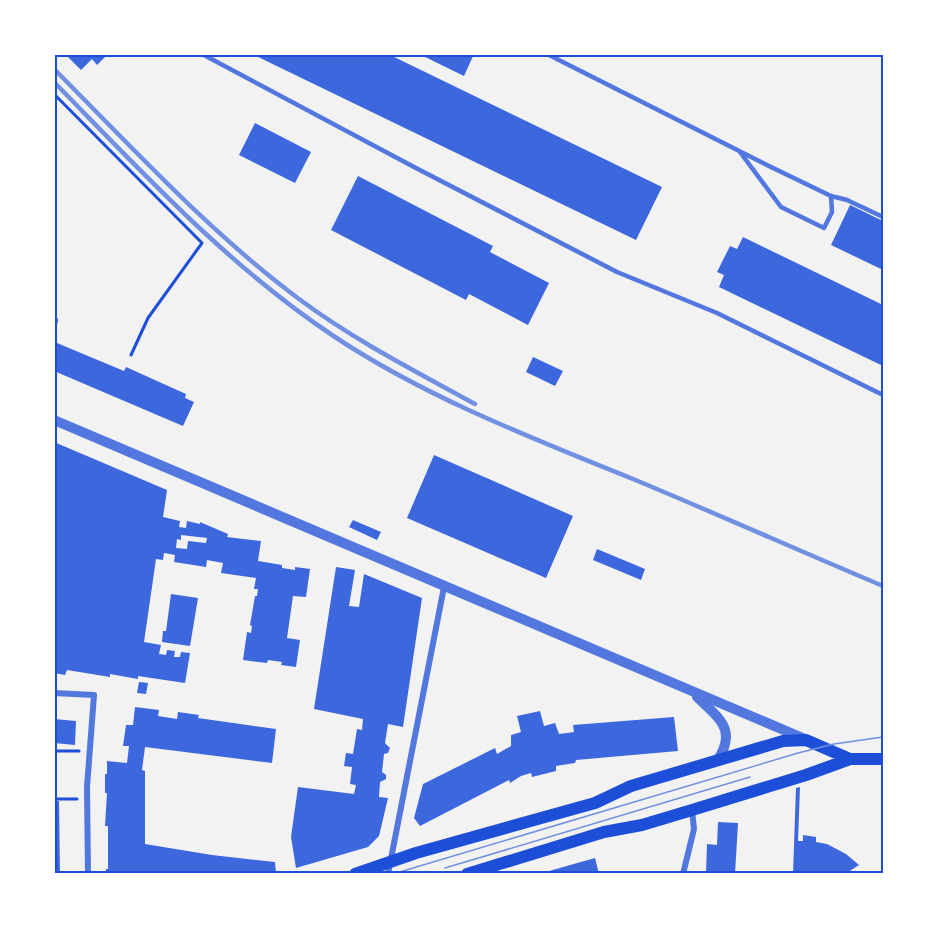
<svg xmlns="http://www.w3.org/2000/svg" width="937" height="928" viewBox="0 0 937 928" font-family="'Fira Sans',sans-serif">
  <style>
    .building { fill: #3d67dc; fill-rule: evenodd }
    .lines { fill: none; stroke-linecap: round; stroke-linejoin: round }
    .path { stroke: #1d4ed8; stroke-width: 3 }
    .service { stroke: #5277de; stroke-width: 4.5 }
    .minor { stroke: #5277de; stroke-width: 6 }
    .tertiary { stroke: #5277de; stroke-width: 10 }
    .secondary { stroke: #1d4ed8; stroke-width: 12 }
    .tram { stroke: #7290e2; stroke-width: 1.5 }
    .rail { stroke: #7290e2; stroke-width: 4.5 }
    .neatline { fill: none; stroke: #1d4ed8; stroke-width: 2 }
  </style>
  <rect width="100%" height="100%" fill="#f2f2f2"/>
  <!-- building -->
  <path class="building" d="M65,54H108L97,65L92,59L81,70Z
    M252,54H388L662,187L636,240Z
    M419,54H474L464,76Z
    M255,123L311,152L295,183L239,155Z
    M358,176L493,246L490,252L549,283L528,325L469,294L466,300L331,230Z
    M850,205L883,221V270L831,245Z
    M743,237L883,305V366L719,287L724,275L717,272L730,246L737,249Z
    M57,343L124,371L126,367L186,394L185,398L194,402L183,426L54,371V350Z
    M533,357L563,371L555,386L526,372Z
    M54,442L167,490L163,517L180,521L179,527L186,528L187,521L200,524V522L228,534L227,537L261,541L258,561L282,565V568L295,570V567L310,569L306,597L293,596L287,638L300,640L296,667L281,665L282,662L268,660L267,663L243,660L247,632L251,633L252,626L250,625L255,596H257L258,589H254L256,578L221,573L223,563L207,560L206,567L174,562L175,555L164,553L163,560L156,559L144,642L161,645L159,654L166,655L167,650L175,651L174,657H180L181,652L190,653L185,683L138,676V679L110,674V677L67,670L65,675L54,673ZM181,535L207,538L206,543L188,541L187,549L176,548L177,539L181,540Z
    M434,455L573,516L546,578L407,518Z
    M353,520L381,532L377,540L349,527Z
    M597,549L645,569L641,580L593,560Z
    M336,567L355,570L349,606L359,607L364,574L422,598L403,727L388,724L385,743L390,748L388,753L384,754L382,772L386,775V779L380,782L379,797L388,798L379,836L368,847L296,868L291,837L298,787L354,794L356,785L350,784L352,767L344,766L346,753L353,754L357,729L362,730L363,719L314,709Z
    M171,594L198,598L190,646L162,642L163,631H166Z
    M139,682L148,683L146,694L137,693Z
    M135,707L159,710L158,716L177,719L178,712L199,715L198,718L276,729L272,763L145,747L142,770L145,771V844L212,855L275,862L276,874H106V869H108V826H105L107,793H105V774H107V761L127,763L129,746H123L126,725H133Z
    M540,711L544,726L555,723L559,734L574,732L573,725L674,717L678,751L576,760L575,763L556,766V771L532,777L531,773L521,776L510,783L509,780L420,826L414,818L423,784L495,748L497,754L511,746V735L521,732L517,716Z
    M54,719L76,721L75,745L54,743Z
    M800,787L798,841H803V835L816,837V842L827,844L846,854L859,865L845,874H793L796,788Z
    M54,801H59L60,874H54Z
    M718,822L738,823L735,874L706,873L707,844L717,845Z
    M595,858L599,874H542V873Z"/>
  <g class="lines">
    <!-- path -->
    <path class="path" d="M54,94L202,243L148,318L131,355
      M54,751H79
      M54,799H77"/>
    <!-- service -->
    <path class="service" d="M202,54L414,167L617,272L717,313L883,395
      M547,54L771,167L831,196L847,200L883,217
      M740,152L781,207L824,228L832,212L831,196
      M54,318L56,320L54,328"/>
    <!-- minor -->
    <path class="minor" d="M54,693L94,695L87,787L88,874
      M388,874L444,587
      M683,874L694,829L692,810"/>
    <!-- tertiary -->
    <path class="tertiary" d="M54,420L805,739
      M697,697C719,718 738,730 717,761"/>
    <!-- secondary -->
    <path class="secondary" d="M355,874L416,853L595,803L631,786L783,741L806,740L850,759
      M467,874L604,832L642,825L692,810L806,775L850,759H883"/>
    <!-- tram -->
    <path class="tram" d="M445,868L750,777
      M393,874L798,753L834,744L883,737"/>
    <!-- rail -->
    <path class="rail" d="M54,69C133,148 209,232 299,299C354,340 415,371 475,404
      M54,82C142,172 229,267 335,337C427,398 532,438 633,479C717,514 800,551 883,586"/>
  </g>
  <!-- border -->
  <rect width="937" height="928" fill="none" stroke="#ffffff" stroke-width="111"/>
  <rect x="56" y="56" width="826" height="816" class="neatline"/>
</svg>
